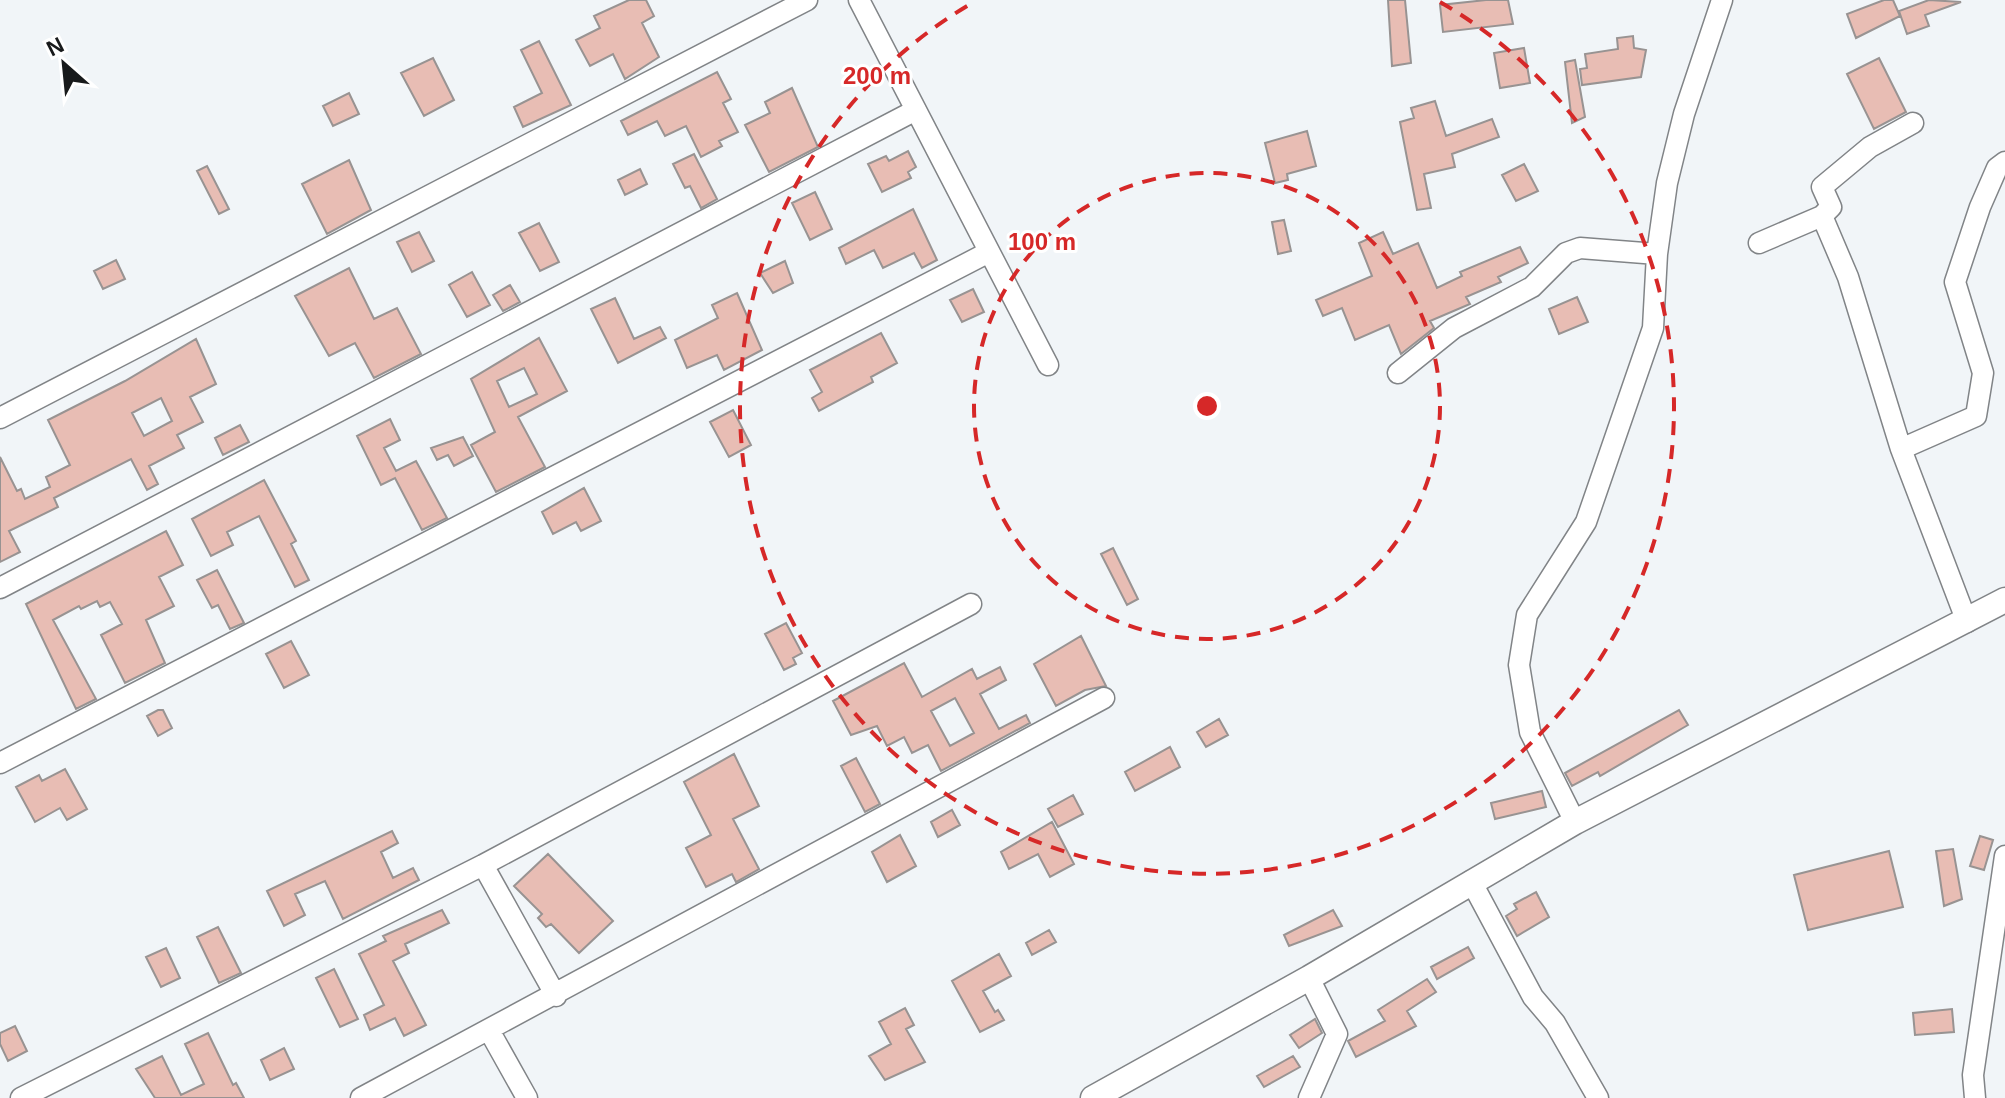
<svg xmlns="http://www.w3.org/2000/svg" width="2005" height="1098" viewBox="0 0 2005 1098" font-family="Helvetica,sans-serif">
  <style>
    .building { fill: #e8bdb4; stroke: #989392; stroke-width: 2; fill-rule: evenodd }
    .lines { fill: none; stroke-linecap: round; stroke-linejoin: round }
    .minor-casing { stroke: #818487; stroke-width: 23 }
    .major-casing { stroke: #818487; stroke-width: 27 }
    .minor { stroke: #fff; stroke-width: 20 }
    .major { stroke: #fff; stroke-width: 24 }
    .ring { fill: none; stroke: #d62828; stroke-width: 4; stroke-dasharray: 14 10 }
    .centre { fill: #d62828; stroke: #fff; stroke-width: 4 }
    .ring-label { font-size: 24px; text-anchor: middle; font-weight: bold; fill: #d62828; stroke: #fff; stroke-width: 6; stroke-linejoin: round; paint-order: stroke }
  </style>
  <rect width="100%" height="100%" fill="#f1f5f8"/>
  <!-- building -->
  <path class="building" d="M629,0H646L654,16L642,23L659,57L625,79L613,54L590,66L576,40L600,28L594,16Z
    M1388,0H1405L1411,63L1392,66Z
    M1486,0H1508L1513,24L1443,32L1440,5Z
    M1884,0H1893L1900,16L1856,38L1847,14Z
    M1929,0L1961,2L1925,15L1929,26L1907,34L1899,11Z
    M1633,36L1634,48L1646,50L1641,77L1582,85L1580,69L1587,68L1585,54L1618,49L1617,38Z
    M539,41L571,105L523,127L514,107L542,93L521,50Z
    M1524,48L1530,83L1500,88L1494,53Z
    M433,58L454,100L424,116L401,73Z
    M1879,58L1906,112L1874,129L1847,74Z
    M1575,60L1585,117L1572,123L1565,62Z
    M717,72L731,99L723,103L738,132L719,141L722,146L701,157L686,126L665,136L657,121L628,135L621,121Z
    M792,88L818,147L769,172L745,125L770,113L765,102Z
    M349,93L359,114L333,126L323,106Z
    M1435,101L1446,136L1492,119L1499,137L1452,154L1455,167L1424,174L1431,208L1417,210L1400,122L1414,118L1411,108Z
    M1307,131L1316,166L1287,174L1288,180L1275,183L1265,143Z
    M908,151L916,167L908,172L911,178L882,192L868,164L886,156L889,161Z
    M694,154L717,199L701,208L690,186L685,188L673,164Z
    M349,160L371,210L327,234L302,184Z
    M1524,164L1538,191L1516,201L1502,175Z
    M207,166L229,209L219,214L197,171Z
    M640,169L647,184L625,195L618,180Z
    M815,192L832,229L810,240L792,203Z
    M913,209L937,260L922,268L914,253L883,268L874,250L846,264L839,248Z
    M1284,220L1291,251L1278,254L1272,222Z
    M539,223L559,262L540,271L519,233Z
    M419,232L434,261L412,272L397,242Z
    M1383,232L1393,254L1418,243L1437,288L1462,276L1460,272L1520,247L1528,263L1498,277L1501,282L1466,297L1470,304L1430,321L1434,328L1401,354L1389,325L1355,340L1342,308L1323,316L1316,300L1372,276L1359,243Z
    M116,260L125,279L103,289L94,271Z
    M785,261L793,283L773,293L760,273Z
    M349,268L374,319L397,308L421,354L374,378L355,343L329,356L295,296Z
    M472,272L490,305L467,317L449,285Z
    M510,285L520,302L503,311L493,295Z
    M973,289L984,312L962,322L950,300Z
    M737,293L762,350L724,370L717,355L687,368L675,340L718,318L712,305Z
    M1577,297L1588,322L1559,334L1549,309Z
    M615,298L634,339L660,327L666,338L618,363L591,309Z
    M881,333L897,363L871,377L873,382L819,411L812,398L822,392L810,370Z
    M539,338L567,391L518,417L545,467L496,492L471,445L495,432L471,379ZM524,368L537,394L509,407L497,381Z
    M196,339L216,384L190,397L203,422L177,435L184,448L149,466L158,484L147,490L131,459L54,498L58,507L9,531L20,552L0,562V457L17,491L21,489L25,499L50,487L46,477L70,465L48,420L125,381ZM161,398L172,421L144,436L132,413Z
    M733,410L751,445L729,457L710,422Z
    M390,419L400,440L384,448L396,471L416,461L447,518L422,530L395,478L381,485L357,436Z
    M240,425L249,442L223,455L215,438Z
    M463,437L473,456L454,466L448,455L437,460L431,448Z
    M264,480L296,541L291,544L309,580L295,587L259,516L227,532L233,545L211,556L192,519Z
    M584,488L601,521L581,531L576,522L553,534L542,512Z
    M166,531L183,565L159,577L174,606L146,620L165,663L125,683L101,635L122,624L110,602L100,607L97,601L81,609L79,606L53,620L96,699L76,709L26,604Z
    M1113,548L1138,599L1127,605L1101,554Z
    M217,570L244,623L230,629L218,605L212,608L197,580Z
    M786,623L802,653L793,658L796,664L784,670L765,634Z
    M1081,636L1106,686L1085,690L1056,706L1034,664Z
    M291,641L309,675L284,688L266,654Z
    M904,663L922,697L972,669L977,679L1000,667L1006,680L980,694L999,729L1026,715L1030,723L941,771L928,745L912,753L904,737L887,746L877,726L851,735L833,701ZM955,698L974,733L950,746L931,711Z
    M158,710H163L172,728L158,736L147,716Z
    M1679,710L1688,725L1600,776L1598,772L1572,786L1565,773Z
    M1219,719L1228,735L1206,747L1197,732Z
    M1170,747L1180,767L1135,791L1125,772Z
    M734,754L759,806L733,819L759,869L736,882L732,874L706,887L686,848L711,835L684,782Z
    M856,758L880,804L865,812L841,766Z
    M65,769L87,809L67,820L60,808L35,822L16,787L39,775L42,781Z
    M1542,791L1546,807L1495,819L1491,803Z
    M1073,795L1083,814L1058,827L1048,809Z
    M952,810L960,825L938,837L931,822Z
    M1052,822L1074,864L1050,877L1038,854L1009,869L1001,852Z
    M392,831L398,843L381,852L393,878L413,868L419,880L343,919L325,881L295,894L305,915L284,926L267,891Z
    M900,835L916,866L887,882L872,852Z
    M1980,836L1993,840L1984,870L1970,866Z
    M1953,849L1962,899L1944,906L1936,851Z
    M1889,851L1903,907L1808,930L1794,875Z
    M548,854L613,921L579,953L551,924L546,927L538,918L542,914L514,886Z
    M1536,892L1549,917L1517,936L1506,916L1517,909L1514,904Z
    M442,910L449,923L405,944L409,953L393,961L426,1025L404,1036L395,1018L370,1030L364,1015L384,1005L359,954L386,941L383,936Z
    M1333,910L1342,926L1289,946L1284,935Z
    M218,927L241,973L219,983L197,937Z
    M1049,930L1056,942L1032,955L1026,943Z
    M1468,947L1474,958L1437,979L1431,967Z
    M166,948L180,978L161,987L146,957Z
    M999,954L1011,976L983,991L995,1012L998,1010L1004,1020L980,1032L952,981Z
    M334,969L358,1019L340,1027L316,978Z
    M1427,979L1436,992L1407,1011L1416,1026L1356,1057L1348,1041L1385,1021L1378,1010Z
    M905,1008L914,1025L906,1029L925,1062L885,1080L869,1056L891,1044L879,1022Z
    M1952,1009L1954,1032L1915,1035L1913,1013Z
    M1315,1019L1322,1033L1299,1048L1290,1035Z
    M15,1026L27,1051L8,1061L0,1044V1033Z
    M208,1033L233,1085L236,1083L244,1098H155L136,1069L162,1056L181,1095L204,1084L185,1044Z
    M284,1048L294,1069L270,1080L261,1060Z
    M1293,1056L1300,1067L1264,1087L1257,1076Z"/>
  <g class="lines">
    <defs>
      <path id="minor" d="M859,0L1048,365
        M1822,216L1848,277L1901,449
        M1759,243L1822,216L1831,207L1822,187L1870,147L1913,123
        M1398,373L1454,328L1532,287L1566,253L1580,248L1657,254
        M0,418L807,0
        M0,588L916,110
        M1967,622L1901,449L1976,416L1983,373L1955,282L1980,207L1997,168L2005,162
        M0,763L989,252
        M1575,822L1530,732L1519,665L1527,615L1586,522L1653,328L1657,254L1667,183L1684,114L1722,0
        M483,865L556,996
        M1471,881L1533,997L1555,1023L1598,1098
        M490,1032L527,1098
        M21,1098L483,865L971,604
        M361,1098L1104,698
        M1309,1098L1337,1034L1309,978
        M1975,1098L1973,1075L2005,856"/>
      <path id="major" d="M1093,1098L1309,978L1575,822L2005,600"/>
    </defs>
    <!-- minor casing -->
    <use href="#minor" class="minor-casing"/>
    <!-- major casing -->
    <use href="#major" class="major-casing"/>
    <!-- minor -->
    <use href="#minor" class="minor"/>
    <!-- major -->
    <use href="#major" class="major"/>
  </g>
  <!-- distance rings -->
  <g class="ring">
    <circle cx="1207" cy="406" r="233"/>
    <path d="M1440 2A467 467 0 1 1 974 2"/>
  </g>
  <circle cx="1207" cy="406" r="12" class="centre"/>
  <g class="ring-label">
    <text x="877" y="84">200 m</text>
    <text x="1042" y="250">100 m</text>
  </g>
  <!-- north arrow -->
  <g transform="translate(64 64) rotate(333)" stroke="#ffffff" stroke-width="6" paint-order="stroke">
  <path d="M0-6L14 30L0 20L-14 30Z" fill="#181a1b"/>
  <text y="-12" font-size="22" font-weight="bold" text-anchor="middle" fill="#181a1b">N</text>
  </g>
</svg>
